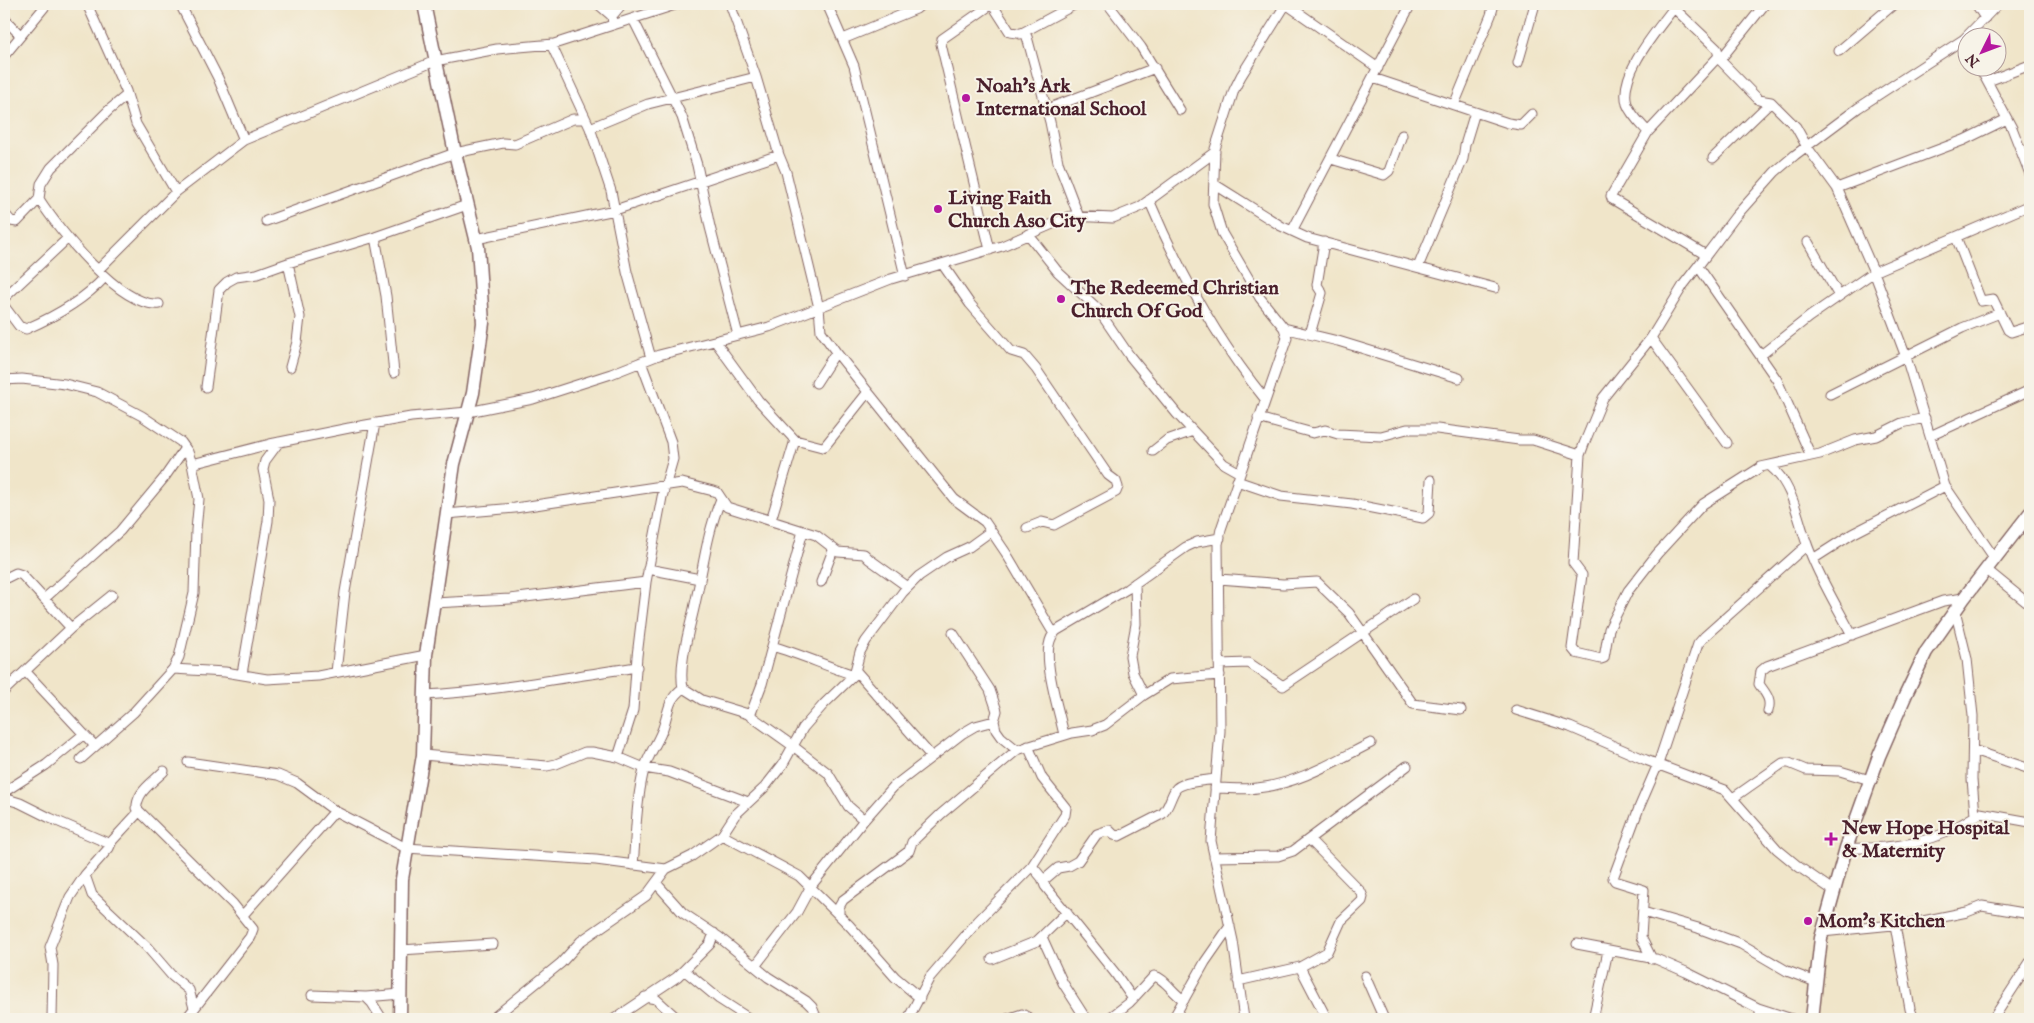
<svg xmlns="http://www.w3.org/2000/svg" width="2034" height="1023" viewBox="0 0 2034 1023" font-family="'IM FELL English',serif">
  <style>
    .lines { fill: none; stroke-linecap: round; stroke-linejoin: round }
    .street-casing { stroke: #846462; stroke-width: 11 }
    .secondary-casing { stroke: #846462; stroke-width: 15 }
    .street { stroke: #fff; stroke-width: 9 }
    .secondary { stroke: #fff; stroke-width: 12 }
    .poi-dot { fill: #b5179e; stroke: #f7f3e8; stroke-width: 2 }
    .labels { text-anchor: middle; dominant-baseline: central; stroke-width: 4; stroke-linejoin: round; paint-order: stroke }
    .poi-label { font-size: 20px; font-weight: bold; fill: #4a1f2b; stroke: #f7f3e8; text-anchor: start }
  </style>
  <rect width="100%" height="100%" fill="#f7f3e8"/>
  <filter id="ink" filterUnits="userSpaceOnUse"><feTurbulence type="fractalNoise" baseFrequency=".02" numOctaves="2"/><feDisplacementMap in="SourceGraphic" scale="10" xChannelSelector="R" yChannelSelector="G"/><feConvolveMatrix kernelMatrix="1 2 1 2 8 2 1 2 1" color-interpolation-filters="sRGB"/></filter>
  <filter id="wash" filterUnits="userSpaceOnUse"><feTurbulence type="fractalNoise" baseFrequency=".0096" numOctaves="4" result="noise"/><feDisplacementMap in="SourceGraphic" scale="20" xChannelSelector="R" yChannelSelector="G"/><feGaussianBlur stdDeviation="1.12" result="paint"/><feColorMatrix in="noise" values="0 0 0 0 0 0 0 0 0 0 0 0 0 0 0 0 0 1.4 0 .05"/><feComposite in="paint" operator="in"/></filter>
  <g filter="url(#wash)">
    <rect width="100%" height="100%" fill="#f0e5c9"/>
  </g>
  <g filter="url(#ink)">
    <g class="lines">
      <defs>
        <path id="street" d="M87,4L126,91L136,124L176,192
          M180,4L218,78L244,140
          M598,4L612,16
          M730,4L756,77L779,155L786,172L819,308L821,331L836,352L954,499L985,522L1006,553L1054,634
          M827,4L854,66L905,276
          M992,4L1010,32L1025,34L1027,37L1050,122L1058,162L1079,217
          M1108,4L1141,47L1180,110
          M1286,4L1378,68
          M1976,4L1985,18
          M1674,8L1717,49L1720,60L1759,100L1771,102L1796,127L1807,147L1837,188L1874,272L1906,357L1945,486L1995,559
          M4,18L20,35
          M633,19L682,117L697,165L710,227L738,335
          M613,25L612,16L622,4
          M1020,34L1076,4
          M843,39L916,9L922,4
          M551,44L590,128L611,191L627,272L651,358
          M1839,51L1894,4
          M4,56L47,4
          M1720,60L1765,4
          M1518,63L1535,4
          M1980,68L2012,128L2030,174
          M1373,78L1508,123L1521,125L1532,114
          M1988,81L2030,65
          M127,95L109,110L51,168L41,184L39,199C58,229 121,308 159,304
          M1454,105L1491,15L1494,4
          M1047,109L1155,68
          M590,128L648,104L756,77
          M1648,132C1641,124 1631,115 1627,104C1618,73 1659,28 1676,5
          M1713,158L1771,102
          M1331,159L1384,175L1389,171L1402,135
          M1214,184L1281,226L1307,238L1495,288
          M1837,188L1964,140L2007,119
          M1149,200C1178,269 1218,341 1265,399
          M4,213L11,221L17,222L39,199
          M266,221L455,153L503,143L515,144L573,119H585
          M1292,231L1411,4
          M1028,234L1058,272L1097,308L1129,355L1177,414L1224,464L1240,473
          M375,237L386,296L394,373
          M1956,237L1981,301L1993,299L2008,330L2011,332L2030,326
          M476,239L615,210L779,155
          M1808,242L1839,296
          M990,250L941,44L942,39L992,4
          M1706,255L1612,199L1611,196L1648,132L1718,57
          M288,263L300,317L297,342L290,367
          M943,265L970,304L1011,351L1024,355L1036,369L1108,475L1116,481L1118,487L1116,492L1054,525L1042,522L1027,528
          M1698,266L1777,380L1811,456
          M1418,267L1463,159L1465,145L1475,112
          M98,270L176,192L244,140L435,61L497,49L554,44L678,4
          M4,298L68,238
          M4,306L19,326L26,329C56,316 84,300 105,277
          M1284,328L1338,341L1459,378
          M1310,334L1322,293L1317,285L1324,242
          M1651,338L1727,443
          M715,341L758,400L795,440L771,520
          M1761,355L1809,317L1874,272L2030,205
          M4,380L22,379L65,384L97,392L142,416L181,442L188,452L192,464L199,499L196,530L194,593L179,657L173,669L133,713L81,759
          M816,383L836,352
          M206,387L219,290L227,282L236,277L257,274L288,263L375,237L467,205
          M1830,394L1962,328L2000,313
          M1258,418L1313,433L1325,430L1338,434L1381,436L1407,429H1437L1519,440H1533L1580,455
          M1925,418L1902,423L1876,436L1855,440L1820,454L1761,467L1703,504L1657,554L1628,591L1609,629L1604,658L1601,659L1576,653L1572,648L1582,575L1573,563L1580,455L1584,444L1603,398L1651,338L1684,284L1698,266L1735,217L1775,172L1795,155L1858,108L1964,39L1998,4
          M1930,436L2030,390
          M795,440L822,447L825,446L868,392
          M1153,451L1167,440L1193,431
          M192,464L270,444L349,428L411,417L468,412L533,399L611,374L659,355L769,327L891,279L1002,246L1071,216L1113,218L1140,207L1215,152
          M1770,466C1795,486 1798,524 1810,552C1821,581 1838,608 1852,635
          M1237,481L1281,496L1352,504L1423,518L1429,513L1431,480
          M721,499C707,532 703,569 695,604C690,628 678,664 683,688L702,700L748,714L793,746L828,773L848,806L864,820
          M446,514L515,508L682,483L717,492L727,507L816,535L838,552L864,554L869,559L908,587
          M1813,559L1852,534L1945,486
          M648,569L700,579
          M1987,570L2030,605
          M4,579L16,573L22,575L71,628
          M1219,579L1283,584L1317,582L1349,613L1413,704L1461,710
          M821,582L833,550
          M1135,583L1136,624L1130,656L1133,673L1144,695
          M44,599L120,531L164,478L185,448
          M434,603L510,599L646,582
          M1955,610L1967,659L1973,716L1972,779L1975,815
          M953,633L990,690L997,711L994,721L996,730L1001,737L1017,750
          M772,646C800,654 826,666 854,675
          M1219,664L1249,663L1283,686L1413,599
          M173,669L225,672L267,679L318,676L426,655
          M25,671L95,746
          M856,671L932,757
          M336,672L345,592L375,423
          M242,674L268,521L269,499L263,469L265,461L279,442
          M4,691L71,628L112,595
          M425,695C497,691 566,677 637,667
          M1516,710L1570,727L1646,760L1725,790L1777,849L1799,867L1834,891
          M1768,711C1772,699 1765,693 1759,684L1761,671L1767,666L1943,601L1964,598
          M750,716L762,684L803,531
          M1064,735C1059,711 1045,668 1049,645C1050,639 1052,635 1056,631L1127,589L1186,547L1197,542L1220,538
          M1973,750L2030,769
          M423,755L547,766L556,764L585,752H592L618,757L644,768L669,772L748,802
          M618,757L633,710L637,656L646,582L662,497L673,459L671,442L641,362
          M188,762L278,775L297,783L335,811L406,848L596,860L666,869
          M1215,788C1229,788 1244,790 1257,788C1298,784 1335,761 1371,743
          M4,792L46,765L84,734
          M4,798L20,803L50,818L110,844
          M1733,798L1783,763H1789L1806,770L1840,771L1870,780
          M136,808L233,904L253,929L250,937L186,1019
          M722,835L799,876L849,925L895,977L920,998
          M1846,848C1882,849 1921,846 1953,829C1963,824 1971,818 1980,813L2030,822
          M1214,857L1278,856L1293,851L1407,766
          M633,865C636,835 636,799 644,770C648,754 660,740 664,725C669,710 668,699 683,688
          M1032,866L1042,878L1045,886L1115,973L1133,999
          M85,875L92,895L147,947L172,976L189,990L194,1008
          M1044,880L1058,868L1069,866L1078,861L1097,834L1109,830L1114,835L1119,836L1162,814C1169,808 1170,798 1175,790C1180,781 1206,781 1216,779
          M657,884L683,913L719,937L768,977L806,1001L812,1007L817,1019
          M1643,912L1698,928L1741,944L1787,971L1816,982
          M243,915L335,811
          M839,915V907L843,900L909,851L912,842L941,814L1017,750L1072,733L1092,730L1105,725L1144,695L1170,679L1220,675
          M1895,925L1910,1009L1914,1019
          M1822,932L1913,923L1967,912L1982,906L2030,914
          M1042,937L1063,983L1086,1019
          M1577,944L1656,959L1686,972L1758,1008L1792,1019
          M401,950L493,944
          M992,959L1037,941L1067,912
          M1652,959L1641,937L1644,890L1615,881L1613,878L1639,808L1658,764L1698,644L1705,636L1807,545
          M756,965L797,912L811,886L864,820L894,786L963,733L975,726L994,721
          M1300,967L1327,1019
          M684,970L719,999L750,1019
          M1365,976L1384,1019
          M1238,981L1300,967L1327,952L1341,921L1362,901L1363,897L1361,892L1310,840
          M312,995L366,997L401,994
          M366,997L372,1003L382,1019
          M645,997L656,999L678,1019
          M52,1019L53,965L50,947L70,897L85,875L109,848L112,841L137,814C134,793 150,785 164,771
          M492,1019L561,963L581,941L646,896L666,869L692,856L722,835L735,815L765,787L783,764L803,728L824,704L854,675L860,652L866,641L903,592L919,576L947,557L969,547L991,531
          M614,1019L677,977L710,944L714,933
          M908,1019L930,977L978,921L1032,866L1065,815L1066,808L1042,778L1028,746
          M1007,1019L1022,1014L1031,1019
          M1108,1019L1129,1003L1154,976C1165,978 1172,993 1184,1000
          M1173,1019L1205,962L1230,926
          M1244,1019L1233,941L1211,841L1220,731L1218,544L1221,529L1287,338L1284,328L1260,298L1222,233L1213,204L1215,149L1234,90L1241,76L1286,4
          M1593,1019L1608,951
          M1759,1019L1761,1009
          M1993,1019L2030,962"/>
        <path id="secondary" d="M400,1019L402,879L423,755L426,655L454,464L473,393L483,323L478,247L455,153L424,4
          M1812,1019L1821,938L1846,848L1879,756L1906,694L1926,652L1964,598L2030,513"/>
      </defs>
      <!-- street casing -->
      <use href="#street" class="street-casing"/>
      <!-- secondary casing -->
      <use href="#secondary" class="secondary-casing"/>
      <!-- street -->
      <use href="#street" class="street"/>
      <!-- secondary -->
      <use href="#secondary" class="secondary"/>
    </g>
  </g>
  <!-- markers -->
  <g class="poi-dot">
    <circle cx="966" cy="98" r="5"/>
    <circle cx="938" cy="209" r="5"/>
    <circle cx="1061" cy="299" r="5"/>
    <path d="M1828.5 831.5h5v5h5v5h-5v5h-5v-5h-5v-5h5z"/>
    <circle cx="1808" cy="921" r="5"/>
  </g>
  <g class="labels">
    <!-- poi labels -->
    <g class="poi-label">
      <text x="976" y="86">Noah's Ark<tspan x="976" dy="23">International School</tspan></text>
      <text x="948" y="198">Living Faith<tspan x="948" dy="23">Church Aso City</tspan></text>
      <text x="1071" y="288">The Redeemed Christian<tspan x="1071" dy="23">Church Of God</tspan></text>
      <text x="1842" y="828">New Hope Hospital<tspan x="1842" dy="23">&amp; Maternity</tspan></text>
      <text x="1818" y="921">Mom's Kitchen</text>
    </g>
  </g>
  <!-- margin -->
  <rect width="2034" height="1023" fill="none" stroke="#f7f3e8" stroke-width="20"/>
  <!-- north arrow -->
  <g transform="translate(1982 52) rotate(228)"><circle r="24" fill="#f7f3e8" stroke="#b29e9c"/>
  <path d="M0-4L9 19L0 12L-9 19Z" fill="#b5179e"/>
  <text y="-8" font-size="14" font-weight="bold" text-anchor="middle" fill="#4a1f2b">N</text>
  </g>
</svg>
